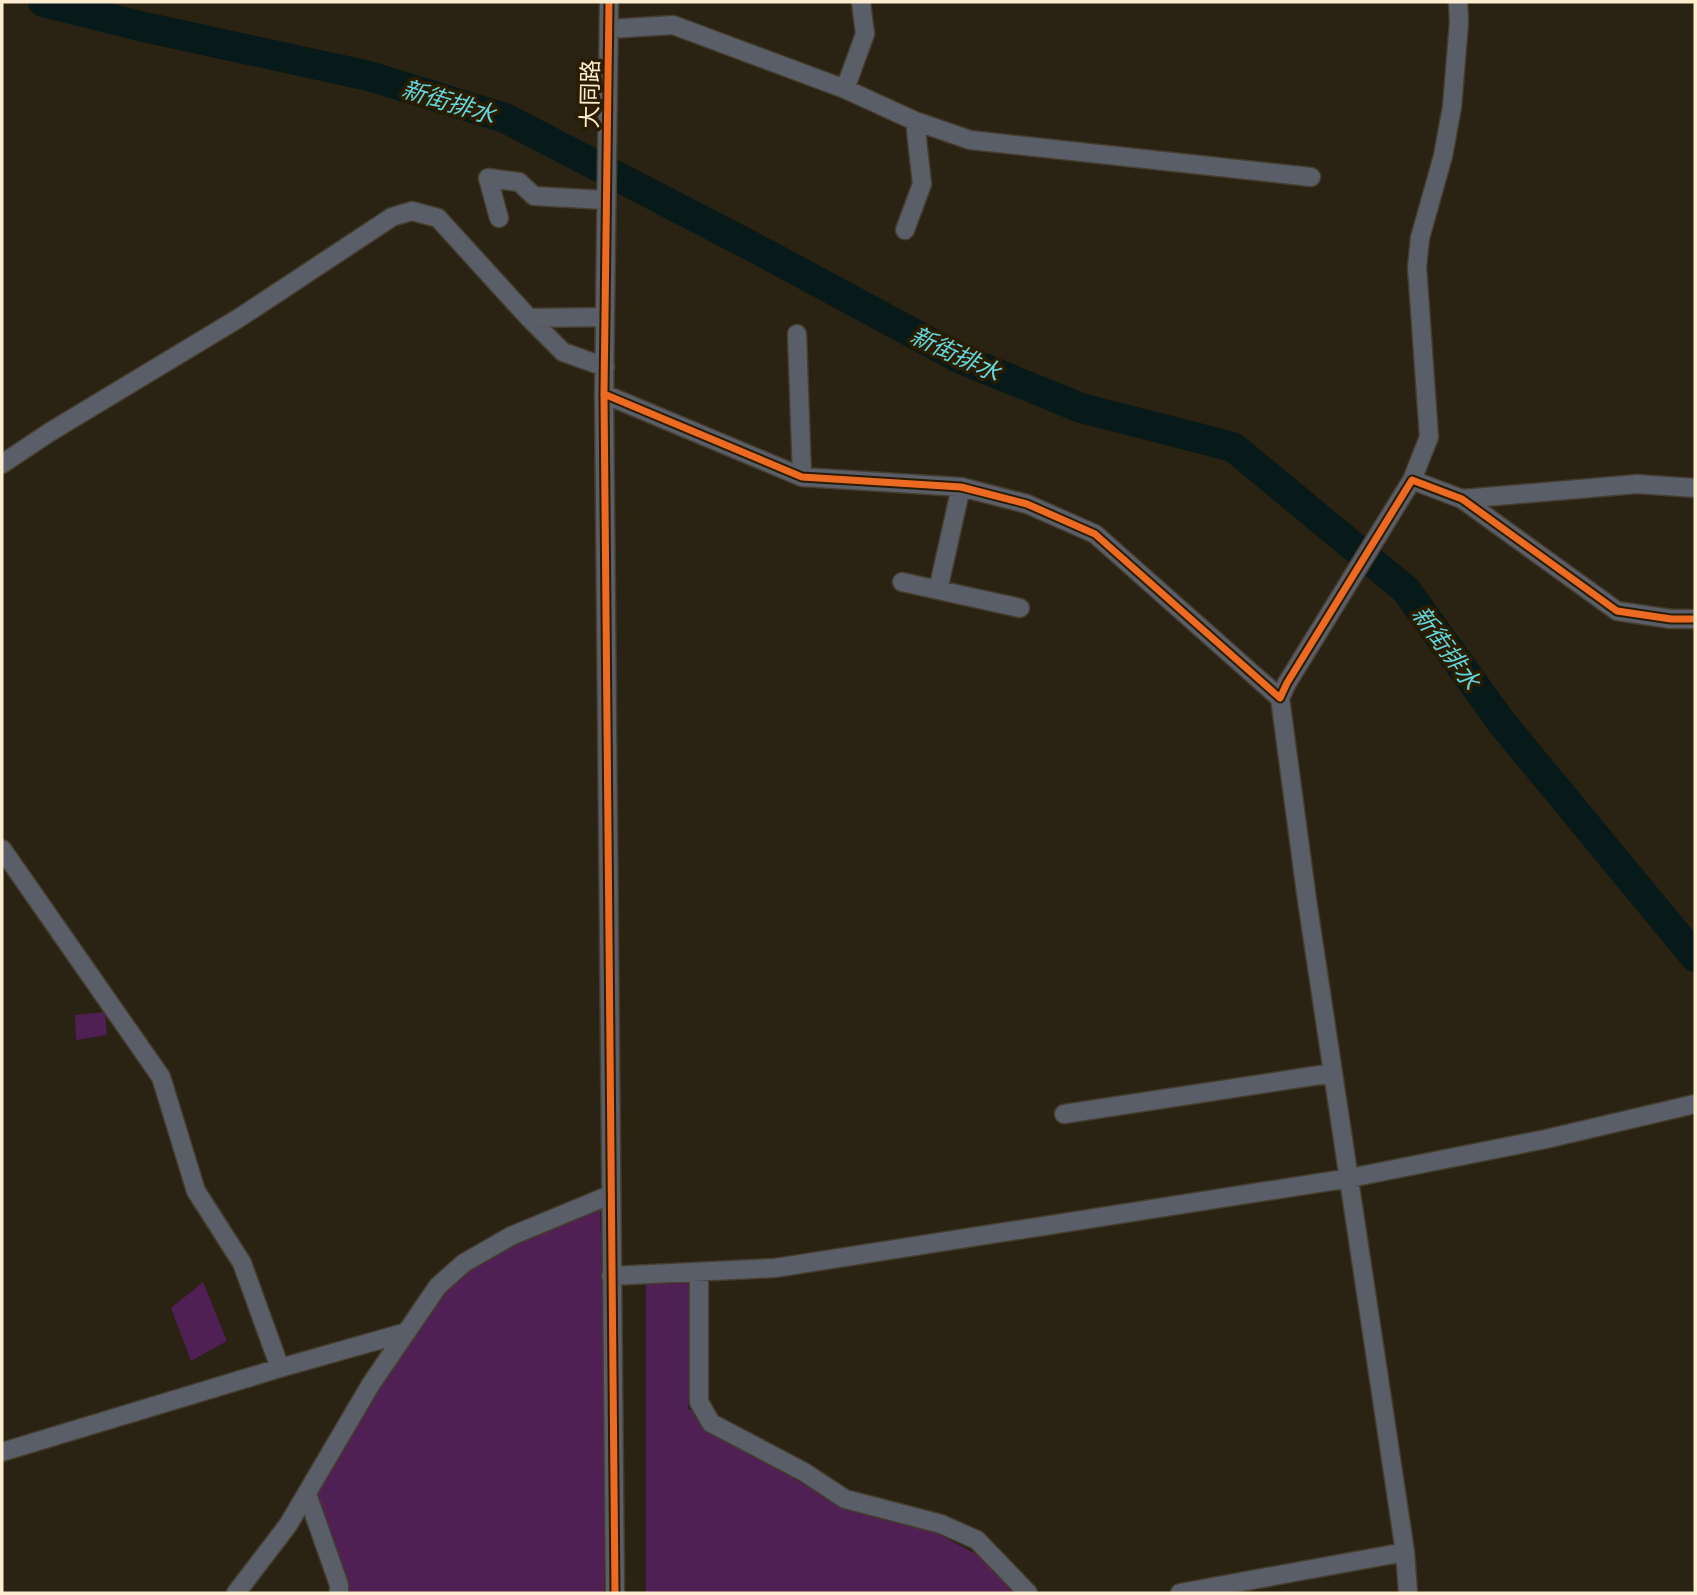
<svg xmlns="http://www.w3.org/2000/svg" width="1697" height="1595" viewBox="0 0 1697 1595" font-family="'Noto Serif','Noto Sans TC',serif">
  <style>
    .green { fill: #501f53 }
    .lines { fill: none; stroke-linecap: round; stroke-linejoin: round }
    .river { stroke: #071919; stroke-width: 30 }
    .minor-casing { stroke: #453d2e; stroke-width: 21 }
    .minor { stroke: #5a5e68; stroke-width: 18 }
    .cycleway-casing { stroke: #2a1c00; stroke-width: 11 }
    .cycleway { stroke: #ed6a23; stroke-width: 7 }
    .labels { text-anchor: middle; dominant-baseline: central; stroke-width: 7; stroke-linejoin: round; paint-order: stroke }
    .street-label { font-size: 23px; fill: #fcecd0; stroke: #2a1c00 }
    .water-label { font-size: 24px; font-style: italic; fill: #62d5de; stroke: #2a1c00 }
  </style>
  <rect width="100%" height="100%" fill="#2a2212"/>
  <!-- green -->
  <path class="green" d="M105,1012L107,1035L76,1040L75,1015Z
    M600,1208L605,1362L604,1593H344L314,1492L419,1326L455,1278L475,1263L550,1226Z
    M684,1281L692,1287L694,1360L688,1409L702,1413V1428L763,1459L834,1503L870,1516L935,1532L983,1558L1016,1593H646V1283Z
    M203,1282L227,1341L191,1361L171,1308Z"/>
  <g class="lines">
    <!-- river -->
    <path class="river" d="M43,2L144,27L369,76L505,118L757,249L959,358L1081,408L1233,447L1406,590L1502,723L1695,957"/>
    <defs>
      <path id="minor" d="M609,2L604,394L615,1593
        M609,29L673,25L845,89L915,121L970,140L1311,177
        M845,89L865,34L861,2
        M499,218L488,178L519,182L534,196L605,200
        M905,230L922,184L915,121
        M529,318L563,352L605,367
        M797,334L802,477
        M604,394L802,477L961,487L1027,504L1095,534L1280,698L1287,683L1412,480L1462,499L1617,611L1671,619H1695
        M2,464L50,432L239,318L392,217L412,211L438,218L529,318L605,317
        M1412,480L1429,437L1417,267L1420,238L1443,156L1452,107L1459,22L1458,2
        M1462,499L1637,484L1695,488
        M902,582L1020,608
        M938,590L961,487
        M1280,698L1307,900L1405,1552L1408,1593
        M2,849L161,1077L196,1191L242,1263L280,1368
        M1064,1114L1333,1073
        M699,1273V1402L711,1423L804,1472L845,1499L941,1524L977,1540L1028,1593
        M611,1276L775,1268L1350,1178L1546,1139L1695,1104
        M2,1452L280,1368L407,1332
        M307,1494L339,1585V1593
        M236,1593L288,1525L371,1384L438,1286L464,1263L511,1236L610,1195
        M1180,1593L1405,1552"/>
    </defs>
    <!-- minor casing -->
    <use href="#minor" class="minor-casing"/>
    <!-- minor -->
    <use href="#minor" class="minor"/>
    <defs>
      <path id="cycleway" d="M609,2L604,394L615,1593
        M604,394L802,477L961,487L1027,504L1095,534L1280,698L1287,683L1412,480L1462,499L1617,611L1671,619H1695"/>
    </defs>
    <!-- cycleway casing -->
    <use href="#cycleway" class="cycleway-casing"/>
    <!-- cycleway -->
    <use href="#cycleway" class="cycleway"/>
  </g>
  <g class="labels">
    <!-- street labels -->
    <g class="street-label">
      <text transform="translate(589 94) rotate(-89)">大同路</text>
    </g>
    <!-- water labels -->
    <g class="water-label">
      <text transform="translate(449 101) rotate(17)">新街排水</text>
      <text transform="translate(956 353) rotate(25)">新街排水</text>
      <text transform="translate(1447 647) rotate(54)">新街排水</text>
    </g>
  </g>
  <!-- border -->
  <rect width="1697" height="1595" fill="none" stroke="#fcecd0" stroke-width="7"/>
</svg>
